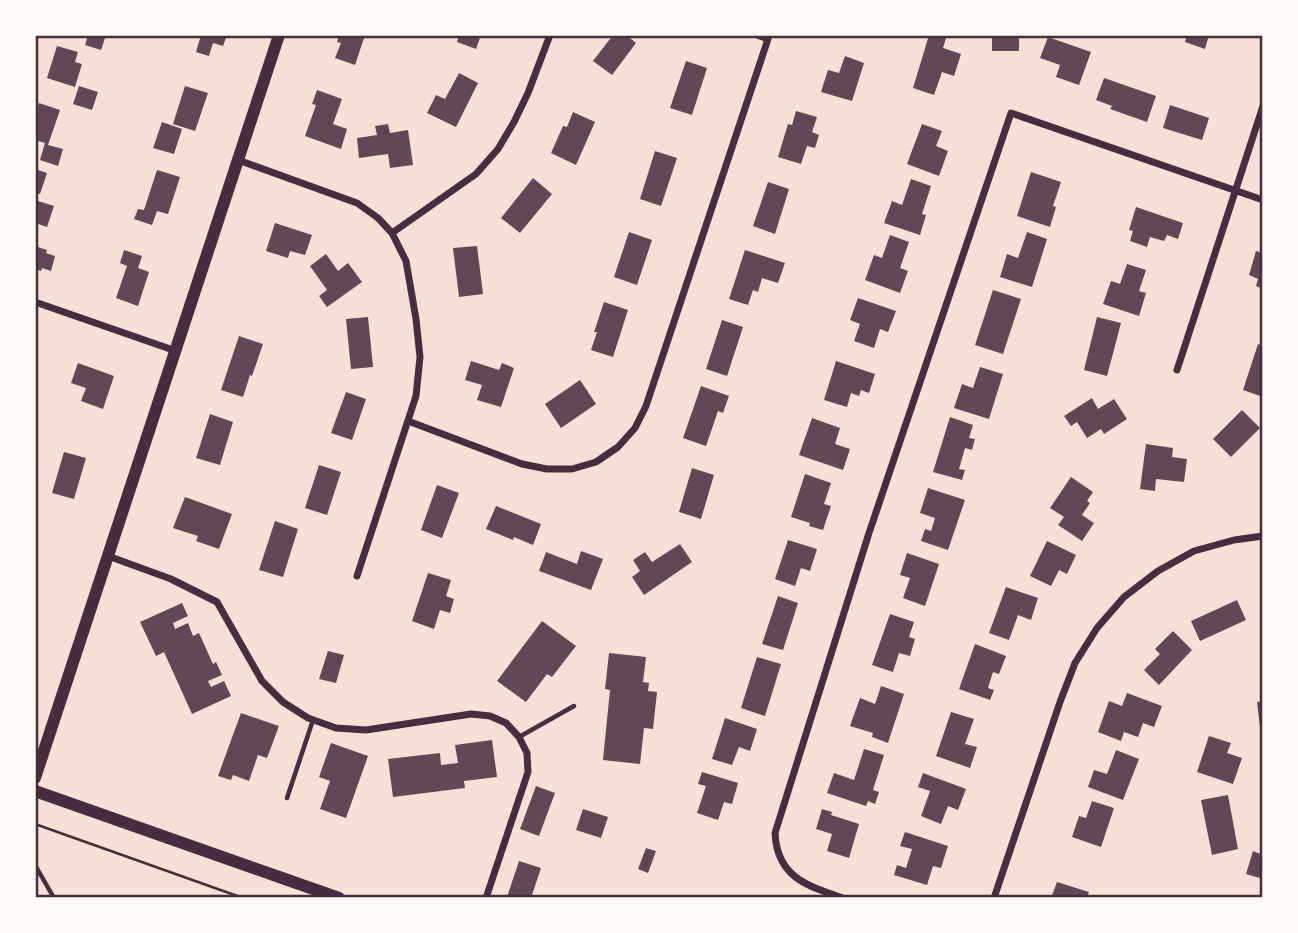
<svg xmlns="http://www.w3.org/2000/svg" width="1298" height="933" viewBox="0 0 1298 933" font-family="'DM Sans',sans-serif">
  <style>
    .building { fill: #644757 }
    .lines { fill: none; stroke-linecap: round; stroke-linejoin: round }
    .path { stroke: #4a2c40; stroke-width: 2.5 }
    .service { stroke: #4a2c40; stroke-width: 4.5 }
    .minor { stroke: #4a2c40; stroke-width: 7 }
    .tertiary { stroke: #4a2c40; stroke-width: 12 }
    .neatline { fill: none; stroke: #4a2c40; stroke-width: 2.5 }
  </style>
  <rect width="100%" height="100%" fill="#f7e1d7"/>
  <!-- building -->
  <path class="building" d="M88,35H106L101,50L85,45Z
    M201,35H227L223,46L213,43L209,56L196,52Z
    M339,35H365L355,65L335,58L341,43L337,42Z
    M459,35H481L476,49L457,42Z
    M613,35H626L636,43L612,75L593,61Z
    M929,35H936L946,38L943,48L961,54L954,76L942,72L934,95L913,88Z
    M975,35H1019V51H992V38H975Z
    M1187,35H1209L1205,49L1185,42Z
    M1048,37L1091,52L1079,85L1056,77L1060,65L1040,58Z
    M57,46L78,52L75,62L82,64L75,87L47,78Z
    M845,56L864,63L852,101L821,92L828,70L839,73Z
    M686,61L707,68L692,115L670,108Z
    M459,73L478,83L456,127L427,113L436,95L445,99Z
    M1104,78L1156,96L1147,122L1110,109L1112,106L1096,100Z
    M79,86L98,92L92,110L73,104Z
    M185,86L208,93L195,131L173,124Z
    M317,90L342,99L333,124L347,129L341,149L305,136L316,105L312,104Z
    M39,103L60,110L48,145L63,149L58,166L40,160L45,143L35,140V115Z
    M1170,105L1209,118L1202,140L1163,128Z
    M796,111L817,117L812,132L819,135L815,148L807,146L801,164L778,157L788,124L792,125Z
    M573,112L595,122L576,165L551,153L563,126L567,127Z
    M162,122L182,129L174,154L153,148Z
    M388,124L390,133L408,130L413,165L390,168L388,154L359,158L357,138L377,135L375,126Z
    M922,124L942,131L936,146L948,151L939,176L907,164Z
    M655,151L677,158L661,206L640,199Z
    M35,169L47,173L40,194L35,193Z
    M157,170L180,177L168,214L157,211L152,225L134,219L138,209L144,210Z
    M1031,172L1061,182L1053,206L1056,207L1050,227L1017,216Z
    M533,178L552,194L520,233L501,218Z
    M911,179L931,186L922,214L926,215L920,235L884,223L892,201L902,205Z
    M768,182L789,189L775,234L753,226Z
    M35,200L54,206L47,227L35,223Z
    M1136,207L1183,223L1178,239L1167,235L1164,241L1150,237L1147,247L1130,241L1133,231L1129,230Z
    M275,223L312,235L305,255L290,251L288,258L266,251Z
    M629,232L652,240L637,285L614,277Z
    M1027,232L1047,239L1032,287L1000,277L1007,254L1018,258Z
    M890,235L909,242L900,268L908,271L900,293L865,280L874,255L882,258Z
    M35,246L47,250L46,253L55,256L51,271L42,268L41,271L35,269Z
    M477,246L483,294L459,297L453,248Z
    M124,250L142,256L138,268L149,272L138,306L116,298L127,266L120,263Z
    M745,250L785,263L778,283L762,278L758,292L753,290L748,305L729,299Z
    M1256,251L1263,253V289L1256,286L1258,279L1249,275Z
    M326,254L338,271L348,263L362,282L327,307L319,296L327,290L310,266Z
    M1127,264L1146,270L1139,291L1146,293L1139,316L1103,304L1111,281L1120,284Z
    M993,290L1021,299L1003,354L975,345Z
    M858,298L896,311L888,332L880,329L874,348L854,341L860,324L850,320Z
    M604,302L628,310L613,357L591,350L597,332H594Z
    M368,317L373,367L351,369L346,319Z
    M1097,317L1121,323L1107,376L1084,370Z
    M722,320L743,327L727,376L706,369Z
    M239,336L263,344L252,376L250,375L243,397L221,390Z
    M1258,344L1263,346V397L1243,390Z
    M471,361L499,370L502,363L514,368L501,407L477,400L482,385L465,380Z
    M836,361L875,374L869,393L861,390L859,396L851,393L847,407L824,400Z
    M78,363L114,376L103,409L81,401L86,388L71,383Z
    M980,367L1003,374L989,419L954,408L962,384L973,388Z
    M580,380L596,404L561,428L545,404Z
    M701,386L729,396L723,413L718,411L706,446L683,438Z
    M346,392L366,399L352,440L331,433Z
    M1092,398L1098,409L1114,399L1127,419L1104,434L1101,429L1087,438L1077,422L1071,426L1064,416Z
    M1242,410L1260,428L1231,457L1213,439Z
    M210,414L233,422L220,465L196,458Z
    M950,417L973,425L969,438L975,439L972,450L965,448L959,469L965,470L962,480L933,472Z
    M812,418L840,428L835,444L850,449L843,470L799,455Z
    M1146,444L1173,448L1172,457L1187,459L1184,482L1156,479L1155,491L1140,489Z
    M64,452L86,458L74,499L52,493Z
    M319,465L341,472L327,515L305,508Z
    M692,468L714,475L701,519L679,512Z
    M805,474L831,483L824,504L831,506L823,530L809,526L810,523L791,517Z
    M1071,477L1093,492L1087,501L1090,503L1082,515L1094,523L1082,541L1058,525L1064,517L1050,508Z
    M437,485L459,493L442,538L421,530Z
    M928,488L965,500L948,550L921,541L925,529L931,531L935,518L920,513Z
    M185,497L232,514L219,549L196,541L198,536L173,528Z
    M496,506L541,524L533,545L514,537L513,540L486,529Z
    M275,521L298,529L283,577L259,570Z
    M788,540L817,549L810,571L801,568L795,586L775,579Z
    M1047,541L1076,555L1067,574L1059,570L1051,586L1030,576Z
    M680,544L692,562L644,595L632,577L640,571L633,560L645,552L652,562Z
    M581,551L603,559L591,590L539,571L546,552L577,564Z
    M907,553L939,564L925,606L903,598L910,578L900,575Z
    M428,573L451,580L446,596L454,599L450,613L440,610L434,629L412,621Z
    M1006,587L1038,598L1031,620L1018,615L1009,640L989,633Z
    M778,596L798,603L783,650L762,644Z
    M1237,600L1246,620L1200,641L1191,621Z
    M182,603L188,616L173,623L175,629L188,623L193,636L199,633L213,664L216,662L222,675L208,681L211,687L224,681L231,696L192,714L164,652L156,656L140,622Z
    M890,614L914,622L909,637L915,639L910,656L899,653L893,672L872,665Z
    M542,621L576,646L552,677L547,674L526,702L497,681Z
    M1173,631L1192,650L1159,685L1144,670L1160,654L1155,649Z
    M975,644L1006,656L999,674L993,672L988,688L994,690L990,700L959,689Z
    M328,651L344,655L336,683L319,679Z
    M609,653L646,657L643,682L649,683L648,691L657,692L653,729L644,728L640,764L603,760L610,690L605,689Z
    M757,657L781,664L765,716L741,708Z
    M881,686L904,694L888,743L872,737L873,733L850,726L860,698L875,704Z
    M1127,693L1162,706L1154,727L1143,723L1138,737L1124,732L1121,741L1098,732L1109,701L1122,706Z
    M1263,701V736H1261L1257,702Z
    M951,712L974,719L965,744L977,747L970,768L936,756Z
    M241,713L279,726L267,758L258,755L249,781L233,775L231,780L218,776Z
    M725,718L757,729L750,751L739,747L732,765L712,759Z
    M1209,736L1231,743L1227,753L1242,758L1233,784L1197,772Z
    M492,740L497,777L464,781L465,788L393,797L388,759L440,753L441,765L458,763L455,745Z
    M331,743L368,756L346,818L320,809L330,781L319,777Z
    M864,749L884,755L873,790L879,792L875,804L868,801L866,806L827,793L834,773L854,780Z
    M1116,750L1139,759L1123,800L1088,787L1094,770L1107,774Z
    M702,772L738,783L732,804L724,802L718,820L697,813L706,786L698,784Z
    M923,773L966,789L958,810L948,806L941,824L921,816L930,791L918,787Z
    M536,786L555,793L539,836L520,829Z
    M1228,795L1238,849L1212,855L1201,800Z
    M1092,801L1114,808L1101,847L1072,837L1079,816L1086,818Z
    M583,809L608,817L601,838L576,830Z
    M822,809L832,812L831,815L859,824L849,858L827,851L832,834L816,829Z
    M905,832L948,846L941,868L933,866L927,885L894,875L897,865L906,868L912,849L900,846Z
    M646,848L656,851L648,873L638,869Z
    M1253,851L1263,855V879L1246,874Z
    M519,861L541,868L531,898L507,897Z
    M1057,882L1089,892L1087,898H1051Z"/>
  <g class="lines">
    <!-- path -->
    <path class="path" d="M35,824L243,898"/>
    <!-- service -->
    <path class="service" d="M519,737L574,706
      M287,798L313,720
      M35,865L54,898"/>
    <!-- minor -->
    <path class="minor" d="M238,160L357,203L378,218L392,233L406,261L416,319L420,357L416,396L357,576
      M392,233L476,174L498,149L514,122L528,93L550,35
      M35,302L176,351
      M1177,370L1263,106
      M408,421L522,464L547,469H572L596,462L618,447L635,428L646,406L768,39L757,35
      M108,556L171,579L217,602L262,681L283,702L308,718L336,728L366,730L471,714L490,716L506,723L519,737L527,753L528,772L486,898
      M843,898C807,886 777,877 775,833L869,533L1011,113L1263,200
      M994,898L1060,702L1075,663L1097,628L1124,597L1158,571L1194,551L1234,540L1263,536"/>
    <!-- tertiary -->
    <path class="tertiary" d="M35,778L279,35
      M35,791L339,898"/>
  </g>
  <!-- border -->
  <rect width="1298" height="933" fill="none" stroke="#fffaf5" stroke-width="74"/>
  <rect x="37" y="37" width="1224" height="859" class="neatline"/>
</svg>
